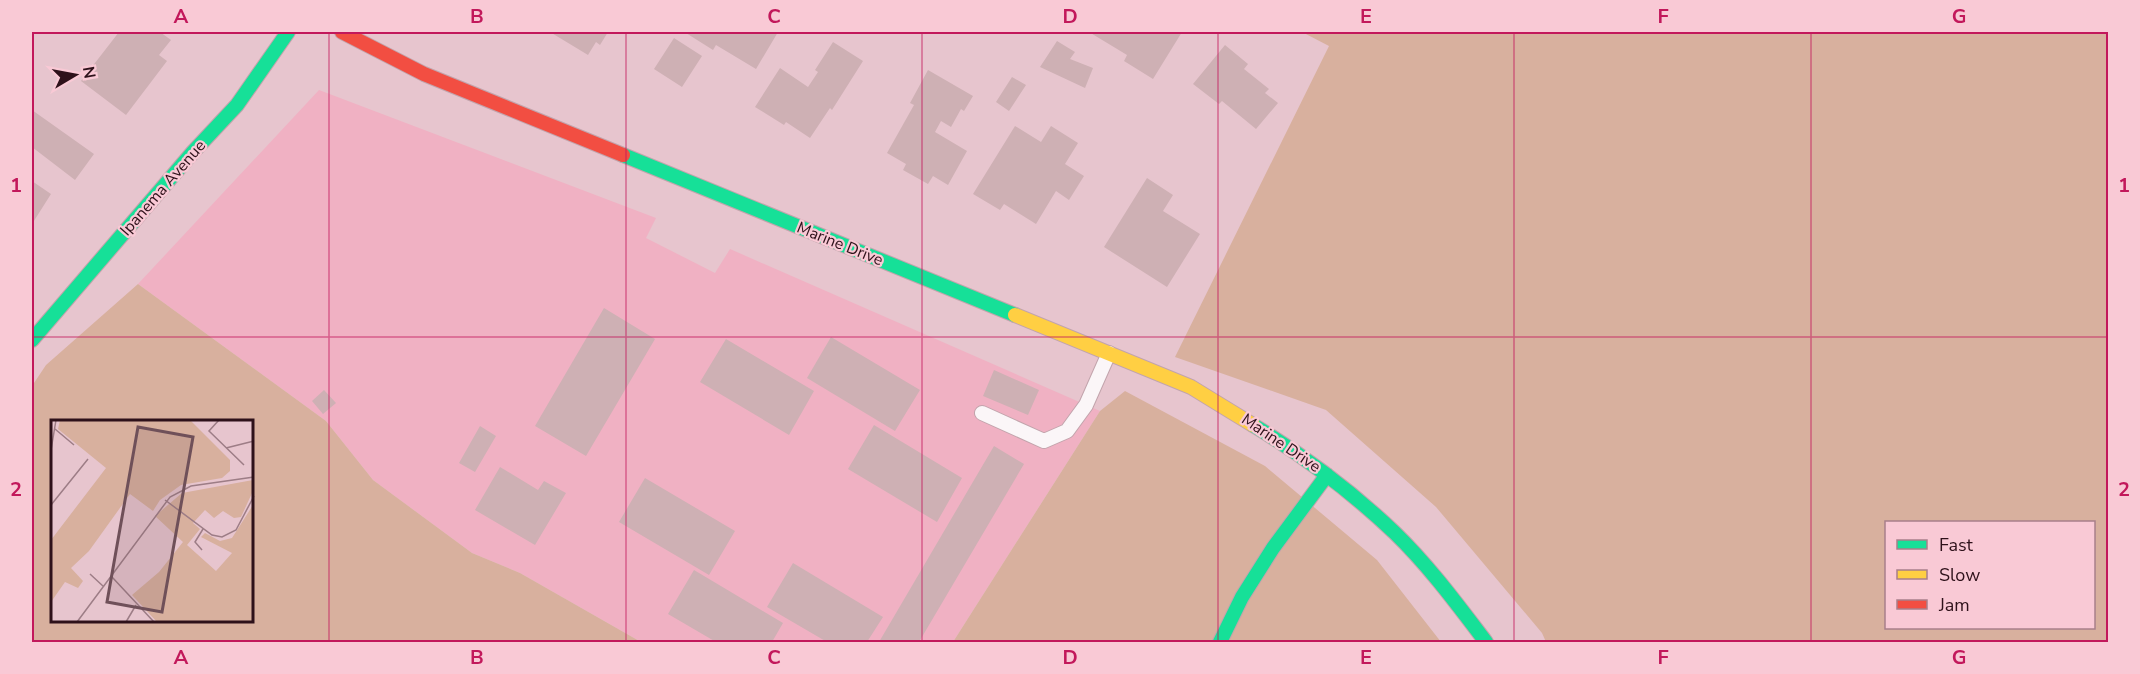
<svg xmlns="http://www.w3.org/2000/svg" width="2140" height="674" viewBox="0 0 2140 674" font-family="'Nunito Sans',sans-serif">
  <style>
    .built { fill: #f0b1c3 }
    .green { fill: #d8b09e; fill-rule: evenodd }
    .building { fill: #ceb0b4 }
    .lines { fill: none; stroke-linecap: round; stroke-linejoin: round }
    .lane-casing { stroke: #c2a4ac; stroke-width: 16 }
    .fast-casing { stroke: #c2a4ac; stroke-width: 16 }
    .slow-casing { stroke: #c2a4ac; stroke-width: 16 }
    .jam-casing { stroke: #c2a4ac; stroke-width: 16 }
    .lane { stroke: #fbf6f8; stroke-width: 14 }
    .fast { stroke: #16e098; stroke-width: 14 }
    .slow { stroke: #ffcf43; stroke-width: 14 }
    .jam { stroke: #f24e42; stroke-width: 14 }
    .grid { fill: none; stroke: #c2185b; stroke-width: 1.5; stroke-opacity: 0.55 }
    .labels { text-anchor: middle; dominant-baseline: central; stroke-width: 4.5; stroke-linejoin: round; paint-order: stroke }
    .street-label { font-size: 16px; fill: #2e111a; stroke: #f9c9d5 }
    .inset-road { fill: none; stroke: #9d7d86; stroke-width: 1.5 }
    .view { fill: #6f5059; fill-opacity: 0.15; stroke: #6f5059; stroke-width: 3 }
    .inset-edge { fill: none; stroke: #2e111a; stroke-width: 3 }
    .neatline { fill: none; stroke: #c2185b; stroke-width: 2 }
    .grid-label { font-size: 20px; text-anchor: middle; font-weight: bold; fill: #c2185b }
  </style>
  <rect width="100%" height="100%" fill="#e7c5ce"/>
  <!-- built -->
  <path class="built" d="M319,90L656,218L646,238L715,273L730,249L1100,411L953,642H641L520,573L472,553L373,480L326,421L138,284Z"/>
  <!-- green -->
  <path class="green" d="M1302,32H2108V642H1546L1542,633L1436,507L1326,410L1175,357L1329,46ZM1886,522H2094V628H1886Z
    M138,284L326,421L373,480L472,553L520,573L641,642H32V386L46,365ZM52,422H252V622H52Z
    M1125,391L1265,466L1377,560L1441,642H953L1100,411Z"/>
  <!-- building -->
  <path class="building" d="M119,32H160L171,40L159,55L167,61L126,115L81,81Z
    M550,32H608L600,45L596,42L588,55Z
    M687,32H778L756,69L716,45L713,50L686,33Z
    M1089,32H1182L1153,79L1124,61L1127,55Z
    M674,38L702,56L682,87L654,69Z
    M1057,41L1075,52L1070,59L1093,68L1085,88L1040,67Z
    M833,42L863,61L832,110L830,108L810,138L786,122L784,125L755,107L780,68L808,87L818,72L815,70Z
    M1225,45L1248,64L1244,69L1269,89L1265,93L1278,103L1256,129L1222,101L1219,104L1193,84Z
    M928,70L973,96L964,111L961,109L951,127L941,121L935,132L967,151L948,185L933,176L928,184L903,170L906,164L887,153L914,105L910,103Z
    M1012,77L1026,85L1009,111L996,102Z
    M32,110L94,154L75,180L32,147Z
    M1015,126L1041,142L1051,126L1078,143L1065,164L1084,176L1069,200L1056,191L1036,224L1004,204L1000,210L973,194Z
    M1147,178L1173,195L1163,211L1200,234L1167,287L1104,247Z
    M32,181L51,194L32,224Z
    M604,308L655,339L586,456L535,426Z
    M831,337L920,390L895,431L807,378Z
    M726,339L814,391L789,435L700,382Z
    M994,370L1039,390L1028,415L983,396Z
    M324,390L336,403L323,414L312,401Z
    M874,425L962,478L937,522L848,469Z
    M480,426L496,436L475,472L459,463Z
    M994,446L1024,464L919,642H879Z
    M500,467L538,490L544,481L566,493L535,545L475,510Z
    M645,478L735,531L709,575L619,522Z
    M793,563L883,617L867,642H827L767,607Z
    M694,570L783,623L772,642H716L668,614Z"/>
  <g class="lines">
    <defs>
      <path id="lane" d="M982,413L1044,441L1067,431L1086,405L1109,353"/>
      <path id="fast" d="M623,155L1015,315
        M32,340L193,152L237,105L288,32
        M1253,425C1304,456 1352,492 1395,533C1429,566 1457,604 1486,642
        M1220,642L1242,597L1273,548L1327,475"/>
      <path id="slow" d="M1015,315L1191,387L1253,425"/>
      <path id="jam" d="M342,32L424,74L623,155"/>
    </defs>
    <!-- lane casing -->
    <use href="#lane" class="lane-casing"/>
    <!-- fast casing -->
    <use href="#fast" class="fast-casing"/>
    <!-- slow casing -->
    <use href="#slow" class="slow-casing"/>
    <!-- jam casing -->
    <use href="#jam" class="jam-casing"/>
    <!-- lane -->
    <use href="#lane" class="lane"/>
    <!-- fast -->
    <use href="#fast" class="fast"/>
    <!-- slow -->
    <use href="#slow" class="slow"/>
    <!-- jam -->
    <use href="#jam" class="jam"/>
  </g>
  <!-- grid -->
  <path class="grid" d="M329,32V642M626,32V642M922,32V642M1218,32V642M1514,32V642M1811,32V642M32,337H2108"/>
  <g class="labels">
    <!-- street labels -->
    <g class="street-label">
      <text transform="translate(163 188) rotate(-49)">Ipanema Avenue</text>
      <text transform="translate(840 244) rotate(22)">Marine Drive</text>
      <text transform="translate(1281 443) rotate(34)">Marine Drive</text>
    </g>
  </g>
  <!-- overview -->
  <g transform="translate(51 420)">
    <rect width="202" height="202" fill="#e7c5ce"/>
    <path d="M9,0H139L179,40V51L171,58L130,65L109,80L102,91L79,74L38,131L20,148L32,161L27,168L14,162L0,182V120L55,48L7,9ZM202,60V71L190,97L183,98L172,91L163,98L154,90L142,103L149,109L136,125L165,151L181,133L150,117L154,113L169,121L181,118L202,85V202H106L81,175L108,152L132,122L104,96L131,73Z" fill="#d8b09e"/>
    <path class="inset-road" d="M168,0L158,11L193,45M4,9L23,25M175,28L203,21M0,30L5,0M114,80L161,115L171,117L185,110L203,76M0,85L37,39M151,130L144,122L152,109M39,154L53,167M61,157L103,202M26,202L119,77L140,66L203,57M75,202L85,185"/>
    <path class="view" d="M87,7L142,17L111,192L56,182Z"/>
    <rect width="202" height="202" class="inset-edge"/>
  </g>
  <!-- border -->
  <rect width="2140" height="674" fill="none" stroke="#f9c9d5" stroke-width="66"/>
  <!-- legend -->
  <rect x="1885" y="521" width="210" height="108" fill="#f9c9d5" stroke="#a87f8a" stroke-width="1.5"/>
  <rect x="1897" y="540" width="30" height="9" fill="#16e098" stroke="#a87f8a" stroke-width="1.5"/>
  <text x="1939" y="551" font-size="18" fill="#2e111a">Fast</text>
  <rect x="1897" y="570" width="30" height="9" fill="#ffcf43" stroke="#a87f8a" stroke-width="1.5"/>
  <text x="1939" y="581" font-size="18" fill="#2e111a">Slow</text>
  <rect x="1897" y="600" width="30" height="9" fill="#f24e42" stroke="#a87f8a" stroke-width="1.5"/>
  <text x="1939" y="611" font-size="18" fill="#2e111a">Jam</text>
  <!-- north arrow -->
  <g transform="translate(75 75) rotate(80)" stroke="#f9c9d5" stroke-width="4.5" paint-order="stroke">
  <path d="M0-4.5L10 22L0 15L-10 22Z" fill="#2e111a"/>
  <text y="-9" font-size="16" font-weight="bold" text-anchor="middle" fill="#2e111a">N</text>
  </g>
  <rect x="33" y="33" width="2074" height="608" class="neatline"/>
  <g class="grid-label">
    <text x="181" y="23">A</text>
    <text x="477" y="23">B</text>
    <text x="774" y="23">C</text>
    <text x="1070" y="23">D</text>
    <text x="1366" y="23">E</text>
    <text x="1663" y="23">F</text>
    <text x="1959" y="23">G</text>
    <text x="16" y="192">1</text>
    <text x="2124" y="192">1</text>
    <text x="16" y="496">2</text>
    <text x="2124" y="496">2</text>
    <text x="181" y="664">A</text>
    <text x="477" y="664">B</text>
    <text x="774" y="664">C</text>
    <text x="1070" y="664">D</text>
    <text x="1366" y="664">E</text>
    <text x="1663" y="664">F</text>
    <text x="1959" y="664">G</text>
  </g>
</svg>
